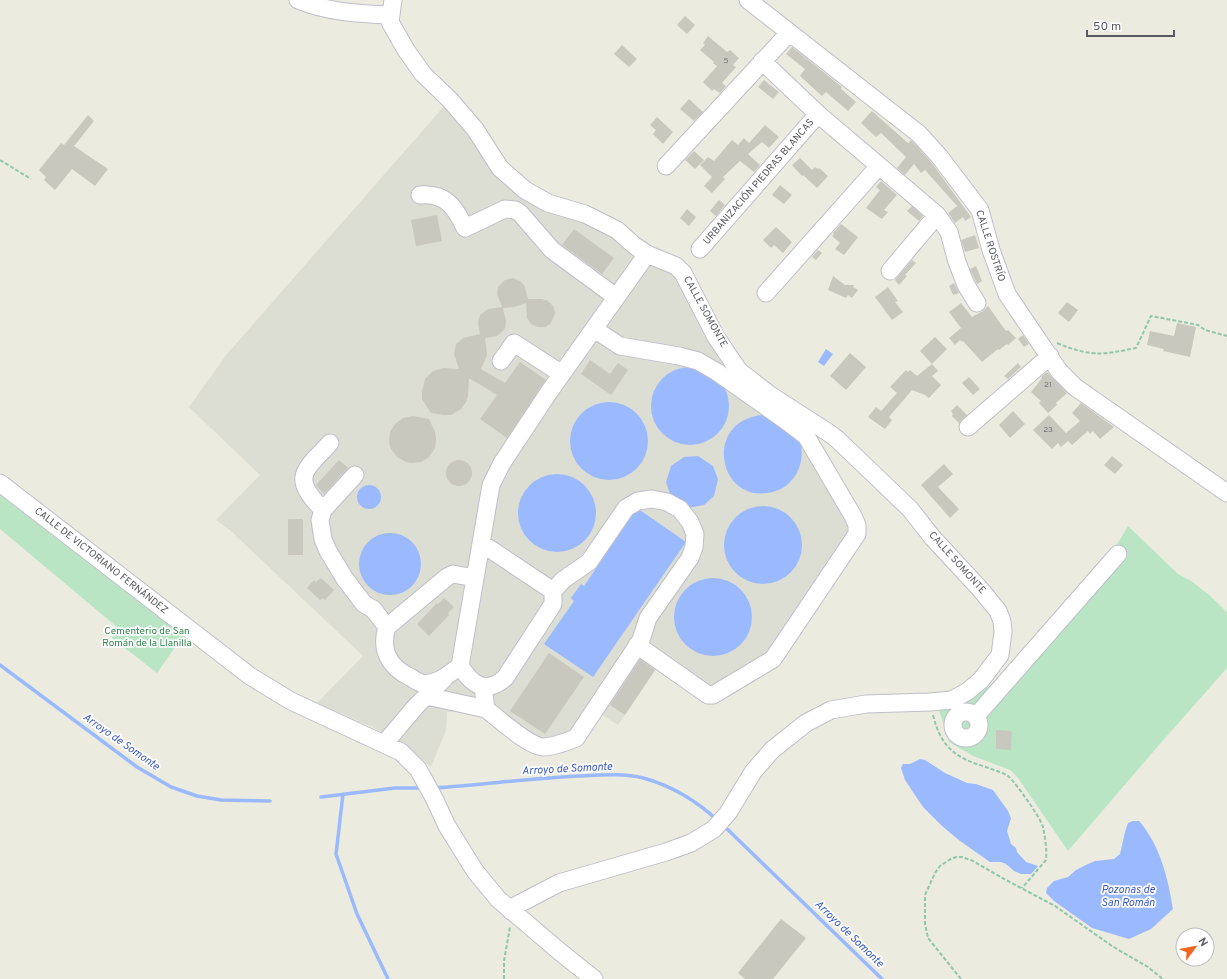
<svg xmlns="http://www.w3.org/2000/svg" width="1227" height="979" viewBox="0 0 1227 979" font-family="Overpass,sans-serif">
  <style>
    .industrial { fill: #dcddd3 }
    .green { fill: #b9e5c5 }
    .water { fill: #9bb9ff }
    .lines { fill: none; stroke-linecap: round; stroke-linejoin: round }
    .stream { stroke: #9bb9ff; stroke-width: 3.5 }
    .building { fill: #c9c8be }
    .minor-casing { stroke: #bebfc7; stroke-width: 19 }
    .path { stroke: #92c5ae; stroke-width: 2; stroke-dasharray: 4 2; stroke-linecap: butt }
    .minor { stroke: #fff; stroke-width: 17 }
    .labels { text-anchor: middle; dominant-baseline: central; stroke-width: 3.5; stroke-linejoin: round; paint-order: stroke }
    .number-label { font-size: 8px; fill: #747578 }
    .street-label { font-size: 10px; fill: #585961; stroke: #fff }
    .park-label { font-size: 10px; fill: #31864c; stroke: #fff }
    .water-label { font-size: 11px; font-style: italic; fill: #3b5ac5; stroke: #fff }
  </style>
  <rect width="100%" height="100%" fill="#ebecdf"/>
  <!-- industrial -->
  <path class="industrial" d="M446,104L494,174L517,195L535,206L550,212L595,225L681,280L712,345L809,428L862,523L774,667L713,704H706L656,669L618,725L602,715L597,717L570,748L490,720L473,712H447L446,730L431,767L406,745L372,727L317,703L363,656L231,531L216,520L260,475L189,407L227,354Z"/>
  <!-- green -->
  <path class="green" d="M0,495L183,636L157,673L112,638L117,627L0,529Z
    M1128,526L1178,574L1191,581L1208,594L1227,612V668L1159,745L1068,851L1018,778L1010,770L973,756L949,742L939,710C971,703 989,688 1012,665L1116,546Z"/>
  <!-- water -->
  <path class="water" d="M826,349L833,354L824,366L818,362Z
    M651 406a39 39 0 1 1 78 0a39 39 0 1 1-78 0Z
    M570 441a39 39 0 1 1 78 0a39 39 0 1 1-78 0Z
    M763,415H768L800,441C804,455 801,470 791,481C785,488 776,492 767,493C717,500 704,420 763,415Z
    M698,456L713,466L718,479L714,496L704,505L688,508L671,497L666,482L671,466L684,457Z
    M518 513a39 39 0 1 1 78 0a39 39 0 1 1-78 0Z
    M357 497a12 12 0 1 1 24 0a12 12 0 1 1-24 0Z
    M724 545a39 39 0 1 1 78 0a39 39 0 1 1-78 0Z
    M637,508L686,542L593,677L544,644L574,601L571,598L581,584L584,586Z
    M359 564a31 31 0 1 1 62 0a31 31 0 1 1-62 0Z
    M674 617a39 39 0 1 1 78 0a39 39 0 1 1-78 0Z
    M920,759L925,760L945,773L967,783L976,784L993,790L1008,811L1011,818L1007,831L1011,844L1016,848L1017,852L1026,862L1038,866L1031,874H1021L1014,871L1006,864L1001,862H990L960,841L942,826L923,807L905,780L901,768L903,764H910Z
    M1133,821H1139C1160,845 1168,878 1173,909L1151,929L1129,939L1092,928L1054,901L1046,893L1047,888L1054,881L1068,877L1076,870L1086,865L1095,861L1114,859L1120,854L1125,832L1128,823Z"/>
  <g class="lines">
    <!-- stream -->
    <path class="stream" d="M0,665L137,767L171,787L197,796L221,800L270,801
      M434,788C482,785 531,778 580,776C599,775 625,773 643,778C670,785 697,801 717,820
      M343,794L336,854L357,914L388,979
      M321,797L395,788H423
      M723,825L882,979"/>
  </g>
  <!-- building -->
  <path class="building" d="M685,16L695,25L687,34L677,25Z
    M708,36L727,52L730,50L739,58L733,65L736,67L722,83L726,86L720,93L714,89L712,91L703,82L717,66L713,63L714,62L700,50L705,45L703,43Z
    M622,45L637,59L629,67L614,54Z
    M792,47L842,87L841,89L856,102L848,111L826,92L822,96L800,76L805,69L786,54Z
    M764,80L779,92L773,99L758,87Z
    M689,99L703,112L694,121L680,109Z
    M872,111L908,143L911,140L912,141L931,162L971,217L965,221L963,217L955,223L948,213L957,206L925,170L921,173L914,164L905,175L897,168L906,157L881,133L876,137L861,123Z
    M88,115L94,121L74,146L108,169L95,186L72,169L55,190L44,180L46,177L39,170L61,143L64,145Z
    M657,117L673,132L663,144L653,134L656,130L650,125Z
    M765,125L779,137L769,148L762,142L748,154L760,165L754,172L740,161L723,177L725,179L712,193L704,186L712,177L700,165L708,157L714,161L732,140L738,145L744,138L749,143Z
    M694,151L704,160L695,169L685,160Z
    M800,158L812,170L815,167L818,169L819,168L828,176L817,188L803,175L802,176L792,165Z
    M881,181L897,195L884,210L888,212L882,219L866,208L880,190L876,187Z
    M780,185L792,195L784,204L772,195Z
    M719,200L725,205L716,216L710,211Z
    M912,206L923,216L919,221L907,211Z
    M687,209L696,217L689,226L680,218Z
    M437,215L442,241L416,246L411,220Z
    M841,224L858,237L844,255L835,249L840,243L832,236L834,234L833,233Z
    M776,227L792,242L783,253L774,245L771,248L763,240Z
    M574,229L614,258L602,274L562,245Z
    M975,235L979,248L965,252L961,240Z
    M818,250L822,253L816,260L812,257Z
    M912,260L916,263L905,275L907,276L899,285L895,280Z
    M976,266L982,281L977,284L970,269Z
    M833,276L845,285H854L853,287L858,290L852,298L848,295L846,298L828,290Z
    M513,278L520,281L524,285L528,299H542L548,301L553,306L555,313L553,319L550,324L545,327H538L531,324L527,318L526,303L514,307L503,308L506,321L505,329L497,336L485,338L487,355L481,369L505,383L520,362L546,380L507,438L480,419L497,395L469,378L468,396L466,402L461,409L451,415H444L431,413L422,399V391L425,379L433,371L443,368L459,369L454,354L456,344L463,338L480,334L478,323L480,315L488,309L502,307L497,294L498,287L505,280Z
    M954,283L959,293L953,295L949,286Z
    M888,287L898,301L895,302L903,312L892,320L875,297Z
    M1067,302L1078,310L1069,322L1058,313Z
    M961,303L972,317L983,311L988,306L1006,331L1008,330L1016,338L1008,345L1007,344L999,350L998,349L982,362L963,341L962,342L960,340L955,345L949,338L961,328L949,312Z
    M1177,323L1196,327L1190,357L1163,351L1164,349L1147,345L1150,331L1174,336Z
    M1023,335L1029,344L1024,347L1018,339Z
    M935,337L947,349L932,364L920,351Z
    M850,353L866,367L846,390L830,376Z
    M590,360L610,374L618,363L628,370L611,395L581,374Z
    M1018,363L1021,367L1008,379L1004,376Z
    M932,364L938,371L932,376L941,385L929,398L925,395L912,390L889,417L892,420L885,429L868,417L876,407L881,411L897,393L890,387L906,370L908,372L910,370L917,376Z
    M1047,372L1067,393L1056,403L1057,405L1048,413L1039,403L1041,401L1031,392L1042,378L1041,377Z
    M969,377L980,389L973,395L962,383Z
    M1081,403L1114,427L1100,439L1093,431L1090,434L1088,431L1072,445L1068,441L1061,447L1058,443L1052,449L1033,430L1049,415L1066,433L1080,421L1072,413Z
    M957,405L967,415L959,423L952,416L953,414L951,411Z
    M1013,411L1025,424L1010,438L999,425Z
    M413,416L429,419L435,432L436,439L435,448L429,457L421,462L412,463L406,462L397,457L391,449L389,442L390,432L395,424L403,418Z
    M1112,456L1123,465L1115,474L1104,465Z
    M446 473a13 13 0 1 1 26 0a13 13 0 1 1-26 0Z
    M339,460L348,468L324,494L316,485Z
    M944,464L953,474L938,487L959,509L950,518L921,485Z
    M288,519H303V555H288Z
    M321,578L334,590L325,600L323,598L320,600L307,588L314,580L316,582Z
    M444,598L454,607L448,613L449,615L429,636L417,624L437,603L438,604Z
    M549,653L584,677L545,734L510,711Z
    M640,659L655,670L625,715L610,705Z
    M996,730L1012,731L1011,750L996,749Z
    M781,919L806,938L773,979H745L738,973Z"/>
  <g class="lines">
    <defs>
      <path id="minor" d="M298,0C327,12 359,14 391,15
        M393,0L390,22L406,50L423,74L450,100L475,129L500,168L525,190L548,203L585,214L617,230L635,246L647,254L676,266L683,273L716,337L739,371L770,395L829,433L838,440L910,509L932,537L981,590L998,611L1002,621L1003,632L1000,655L981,680L968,691L952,700L930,702L866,704L831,710L806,723L772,750L753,772L728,813L714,829L691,843L666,852L559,883L515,906L511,911
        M748,0L919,134L939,156L980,210L991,250L1007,294L1059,371L1075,387L1227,493
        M762,61L818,114L937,215L949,232L957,262L966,285L977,303
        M666,166L789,33
        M420,195C446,193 455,207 465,228L505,209L515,210L520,213L552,250L616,297
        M700,249L818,114
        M890,271L937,215
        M766,293L879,166
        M594,329L620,346L679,356L698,361L717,372L785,420L806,436L853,516L857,525V534L773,659L713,695H708L637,645
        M501,361L514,343L562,374
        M968,427L1050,356
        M355,475L323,510L320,520L323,539L328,551L345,579L364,604L373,609L387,627
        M0,483L250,676L291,701L401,752L418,769L434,798L447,826L475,871L498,899L559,951L594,979
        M323,510C291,477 303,472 330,443
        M481,543L553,591
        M460,666C449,674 436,686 421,683C418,682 413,679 410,677C389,667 380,649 387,627L447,577L453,574L475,578
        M483,687L486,709C498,718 528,746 543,747C553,747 566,742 576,738L641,640L648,618L690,558L694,547L695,534L690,522L680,509L667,502L652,499L638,501L626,508L589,562L563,580L553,591V604L505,678C502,680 498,684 494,685C478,691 468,678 460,666L491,485L502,463L549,392L647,254
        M427,696L486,709
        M953 725a13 13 0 1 1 26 0a13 13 0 1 1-26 0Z
        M976,716L1118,554
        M384,744L417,705L444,679"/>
    </defs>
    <!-- minor casing -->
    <use href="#minor" class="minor-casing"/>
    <!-- path -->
    <path class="path" d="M0,160L31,179
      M1057,343C1091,357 1102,355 1136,348L1151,316L1198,325L1205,330L1227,336
      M933,715C941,747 955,758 986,767C993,770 1002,772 1008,776C1016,783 1040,817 1043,827C1045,837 1047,849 1046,860L1022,888
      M504,979V961L510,927
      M961,979L928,938L925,924V895L935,873L940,866L949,860L956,857H962L973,861L1006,880L1055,906L1112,946L1148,967L1163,979"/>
    <!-- minor -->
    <use href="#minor" class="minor"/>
  </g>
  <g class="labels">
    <!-- number labels -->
    <g class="number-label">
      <text x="726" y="61">5</text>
      <text x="1048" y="385">21</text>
      <text x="1048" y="430">23</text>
    </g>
    <!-- street labels -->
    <g class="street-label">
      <text transform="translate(759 182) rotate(-49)">URBANIZACIÓN PIEDRAS BLANCAS</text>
      <text transform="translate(990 246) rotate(72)">CALLE ROSTRÍO</text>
      <text transform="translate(705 312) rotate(61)">CALLE SOMONTE</text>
      <text transform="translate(101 561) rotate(38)">CALLE DE VICTORIANO FERNÁNDEZ</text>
      <text transform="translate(957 563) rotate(48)">CALLE SOMONTE</text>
    </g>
    <!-- park labels -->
    <g class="park-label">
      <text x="147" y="631">Cementerio de San<tspan x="147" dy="12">Román de la Llanilla</tspan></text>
    </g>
    <!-- water labels -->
    <g class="water-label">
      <text transform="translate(121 742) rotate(35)">Arroyo de Somonte</text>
      <text transform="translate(567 769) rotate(-3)">Arroyo de Somonte</text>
      <text x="1128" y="890">Pozonas de<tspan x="1128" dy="13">San Román</tspan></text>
      <text transform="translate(849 934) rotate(44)">Arroyo de Somonte</text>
    </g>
  </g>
  <!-- north arrow -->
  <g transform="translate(1195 947) rotate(58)"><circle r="19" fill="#ffffff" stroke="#bcbdc0"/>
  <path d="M0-3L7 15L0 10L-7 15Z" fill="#ee6822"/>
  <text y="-6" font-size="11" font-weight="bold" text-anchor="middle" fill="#585961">N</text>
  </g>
  <!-- scale -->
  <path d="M1087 30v6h87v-6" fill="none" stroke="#585961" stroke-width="2"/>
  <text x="1093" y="30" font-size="12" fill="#585961" stroke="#ffffff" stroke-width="3" paint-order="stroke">50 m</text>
</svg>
